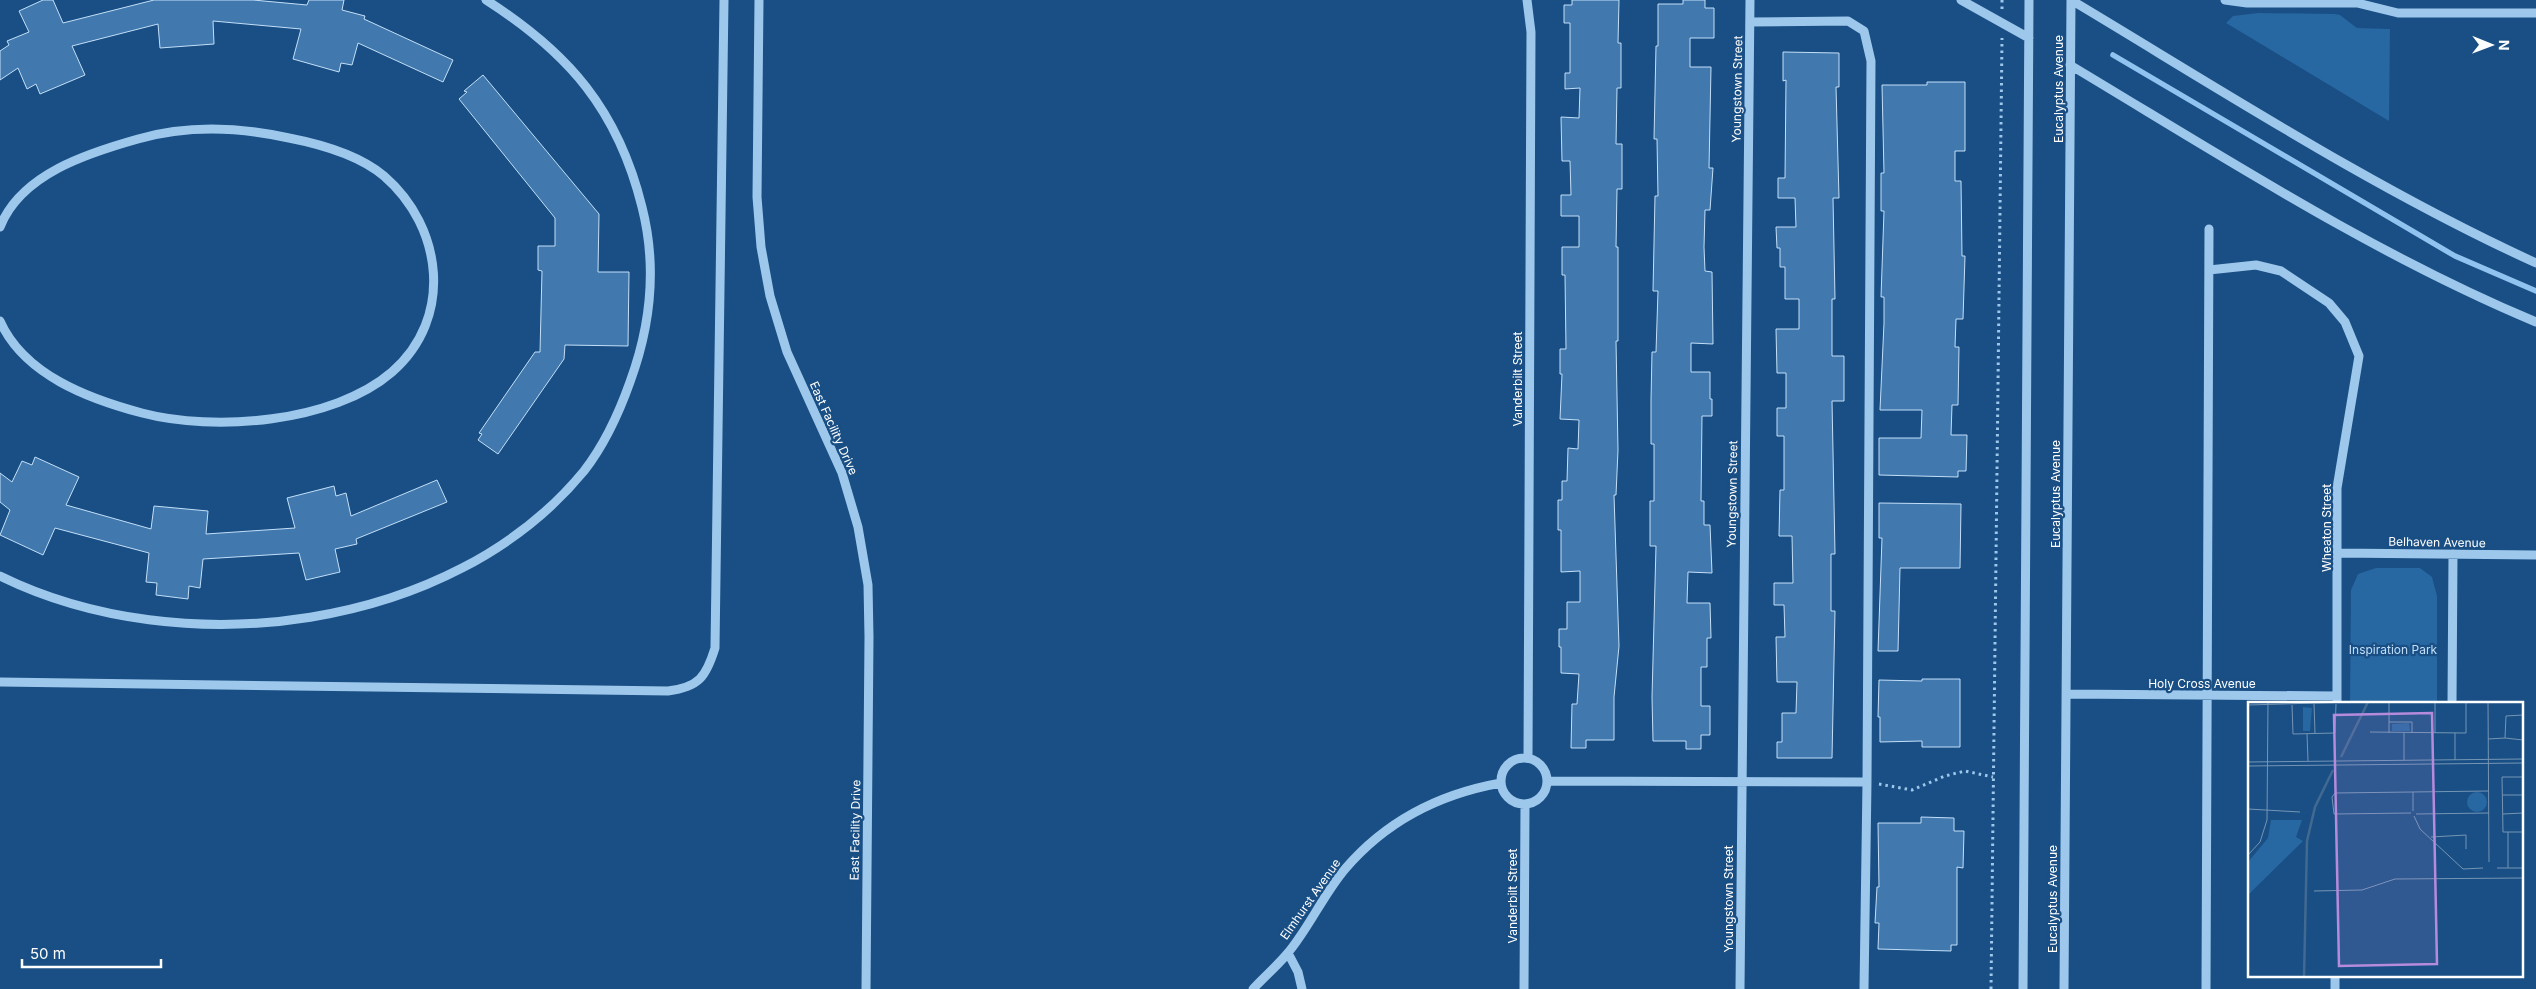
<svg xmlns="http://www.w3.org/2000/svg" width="2536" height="989" viewBox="0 0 2536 989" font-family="Inter,sans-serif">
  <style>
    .green { fill: #2767a2 }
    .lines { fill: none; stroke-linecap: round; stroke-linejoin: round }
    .stream { stroke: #90c3ef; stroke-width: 5.5 }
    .building { fill: #4179ae; stroke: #c3dff9 }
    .path { stroke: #9ec7ec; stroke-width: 3; stroke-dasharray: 2.5 4; stroke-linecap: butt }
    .minor { stroke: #9ec7ec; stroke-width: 9 }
    .labels { text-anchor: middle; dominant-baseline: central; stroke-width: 4.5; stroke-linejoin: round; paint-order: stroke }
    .street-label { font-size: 12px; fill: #fff; stroke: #194f84 }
    .park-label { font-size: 12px; fill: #c3dff9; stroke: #194f84 }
    .inset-river { fill: none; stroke: #416991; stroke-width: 2.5 }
    .inset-road { fill: none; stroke: #7595b5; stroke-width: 1 }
    .view { fill: #b68bdc; fill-opacity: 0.15; stroke: #b68bdc; stroke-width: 2.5 }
    .inset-edge { fill: none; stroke: #fff; stroke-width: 2.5 }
  </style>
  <rect width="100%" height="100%" fill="#194f84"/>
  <!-- green -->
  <path class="green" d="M2258,13L2335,14L2340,15L2357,28L2390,29L2389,121L2226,23L2233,16Z
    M2376,568H2420L2432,577L2437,596V703H2350L2351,590L2358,574Z"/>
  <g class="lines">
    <!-- stream -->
    <path class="stream" d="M2113,55L2455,256L2536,291"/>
  </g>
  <!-- building -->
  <path class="building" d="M43,0H53L63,23L154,0H253L307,5L309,0H344L342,10L365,16L364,19L453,60L443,82L358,43L352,65L341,63L339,72L293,59L301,29L213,21L214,44L160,48L158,24L72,46L85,75L40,94L36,84L27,89L18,68L0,80V51L9,45L7,41L29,32L19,11Z
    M1572,0H1619L1618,43H1621V88H1617L1616,144H1622V189H1617L1616,247H1618V341H1616L1618,450L1616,495H1614L1619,646L1614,697V740H1586V748H1571L1572,704H1577L1579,674L1561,673V647H1559V629H1567V602H1580V571L1561,572V530H1558V500H1562V481H1567L1568,448L1578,449L1579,420L1560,419L1562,374H1560V349H1566L1565,275H1562V247H1579V216H1561V195H1571L1570,161H1562L1561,117L1579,118L1580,88L1565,89V73H1570V23H1564V5H1572Z
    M1683,0H1705V8H1714V38H1690V67H1711L1709,168H1713L1710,210H1705L1704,247L1705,271L1712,272L1713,344L1691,343V372H1710V399H1712V416H1702L1701,501H1704V525H1710L1712,573L1688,572L1687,603H1710L1711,638H1707V667H1701V706H1710V735H1701V749H1686V741H1653L1652,697L1656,546H1650V501H1654V444H1651V400L1652,352H1656L1658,291H1653L1655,196H1658L1657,139H1654L1656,46H1658V4H1683Z
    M1783,52L1839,53V87H1836L1839,198H1833L1835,299H1832V356H1844V401H1832L1835,554H1831V611H1835L1832,758H1777V742H1782V713H1796L1797,682H1777L1776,637H1785L1784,605H1774V583H1793L1792,536H1779L1780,490H1784V436H1777V408H1786V373H1777L1776,329H1799V299H1785V267H1780V248H1777L1776,227H1796L1795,198H1778V178H1785L1786,80L1783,81Z
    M483,75L599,214L598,272H629L628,346L565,345L564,359L498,454L478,440L482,434L479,433L535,352H540L542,271L538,270V246H555V218L459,99L467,92L464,91Z
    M1927,82H1965V151H1955V181H1961L1962,256H1965L1963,319H1956L1955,347H1959L1958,405H1952L1951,435H1967L1966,471H1958V477L1879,475V438H1921L1922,410H1880L1884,323V297H1881L1884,211H1881V173H1884L1882,85H1927Z
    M35,457L79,477L66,505L151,529L154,506L208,511L206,534L295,528L287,498L334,486L336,496L346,493L351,516L437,480L447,502L356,539L357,544L335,549L340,572L306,580L299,553L203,559L200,588L189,586L188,599L156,595L157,583L146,582L149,553L55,528L43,555L0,535L10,510L0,502V473L12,482L22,461L32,465Z
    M1879,503L1961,504L1960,568H1900L1898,651H1878L1882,538H1879Z
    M1922,679H1960V747H1922V741L1880,742V717H1878L1879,680L1922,681Z
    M1921,817L1954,818V831H1964L1963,868L1957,867V945H1951V951L1878,949L1879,923H1875L1877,887H1879L1878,823H1921Z"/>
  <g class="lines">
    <!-- path -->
    <path class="path" d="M2002,0V9
      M1879,784L1912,790L1945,776L1965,771L1993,777
      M1991,989L2002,38"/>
    <!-- minor -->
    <path class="minor" d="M759,0L757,197L761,247L770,296L787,352L842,473L858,527L868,585L869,637L866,989
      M1527,0L1531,32L1528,758
      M1961,0L2029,38
      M2071,0C2223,91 2374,189 2536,263
      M2225,0L2247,3H2357
      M2356,0L2357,3L2398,13H2536
      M2070,65C2222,156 2373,254 2536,322
      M0,227C21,174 88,153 138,139C187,125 239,127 289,138C320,144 359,155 384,176C443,227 454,318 392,372C333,423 214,432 142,413C89,399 24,375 0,321
      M2209,270L2256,265L2281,271L2329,303L2345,322L2359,356L2337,488V703
      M2338,553L2536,555
      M0,576C181,665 452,632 584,471C605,444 619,413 630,382C651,325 657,266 642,207C618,110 569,53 486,0
      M0,682L668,691C699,687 706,677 715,648L724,0
      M2067,694L2337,696
      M2452,703L2453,554
      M1501 781a23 23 0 1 1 46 0a23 23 0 1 1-46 0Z
      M1547,781L1867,782L1871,61L1864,31L1848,21L1750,22
      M1288,953L1298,972L1302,989
      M1253,989C1264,977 1277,966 1287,954C1309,928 1323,895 1345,869C1386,821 1439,794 1501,783
      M1524,989L1525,804
      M1740,989L1750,0
      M1864,989L1867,782
      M2023,989L2029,0
      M2064,989L2071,0
      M2206,989L2209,229
      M2335,989V975"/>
  </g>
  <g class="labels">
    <!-- street labels -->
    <g class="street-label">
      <text transform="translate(1737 89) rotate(-89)">Youngstown Street</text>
      <text transform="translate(2058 89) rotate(-90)">Eucalyptus Avenue</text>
      <text transform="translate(1517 379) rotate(-90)">Vanderbilt Street</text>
      <text transform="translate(834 428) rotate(66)">East Facility Drive</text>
      <text transform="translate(1732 494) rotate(-89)">Youngstown Street</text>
      <text transform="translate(2055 494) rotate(-90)">Eucalyptus Avenue</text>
      <text transform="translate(2326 528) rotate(-90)">Wheaton Street</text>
      <text transform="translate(2437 542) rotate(1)">Belhaven Avenue</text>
      <text x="2202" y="683">Holy Cross Avenue</text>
      <text transform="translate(855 830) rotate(-89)">East Facility Drive</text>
      <text transform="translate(1512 896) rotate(-90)">Vanderbilt Street</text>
      <text transform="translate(1310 899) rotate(-55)">Elmhurst Avenue</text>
      <text transform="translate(1728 899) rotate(-90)">Youngstown Street</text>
      <text transform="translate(2052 899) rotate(-90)">Eucalyptus Avenue</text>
    </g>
    <!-- park labels -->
    <g class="park-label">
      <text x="2393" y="649">Inspiration Park</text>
    </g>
  </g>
  <!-- overview -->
  <g transform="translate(2248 702)">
    <rect width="275" height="275" fill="#194f84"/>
    <path d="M55,5L64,6L62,29H55ZM161,21L162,29H144V22ZM219 100a10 10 0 1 1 20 0a10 10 0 1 1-20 0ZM23,118H54L48,135L55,139L0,193V160L20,136Z" fill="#2767a2"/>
    <path class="inset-river" d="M93,55L120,0M56,275L59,139L67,105L85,68"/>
    <path class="inset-road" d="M187,0V31M240,0L241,160M66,2L67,31M0,3L104,0M44,3L45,32L87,31L88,2M141,20H164V31M122,30L218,31V0M141,31V0M156,31V58M207,31V58M59,32L60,59M257,36L275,38M240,37L257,36L258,14L275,13M0,60L275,57M0,64L275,61M275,75H254L255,130H275M165,90V109M0,92V112M255,93H275M0,107L52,110M163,111L86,112L84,95L87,91L240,89M168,112L241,111M255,112L275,111M166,114L172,127L215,167L235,166M260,130V166M183,135L218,133V147M0,153L12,140L19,118L20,0M249,166H275M66,189L114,188L147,177L275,176"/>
    <path class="view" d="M184,11L189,262L91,264L86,13Z"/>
    <rect width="275" height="275" class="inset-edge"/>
  </g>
  <!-- north arrow -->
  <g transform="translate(2491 45) rotate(91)" stroke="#194f84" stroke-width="4" paint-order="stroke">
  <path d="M0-4L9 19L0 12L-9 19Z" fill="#ffffff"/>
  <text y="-8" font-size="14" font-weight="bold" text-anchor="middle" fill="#ffffff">N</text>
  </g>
  <!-- scale -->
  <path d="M22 959v8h139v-8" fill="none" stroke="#ffffff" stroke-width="2.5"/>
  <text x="30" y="959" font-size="15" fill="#ffffff" stroke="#194f84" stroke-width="4" paint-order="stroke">50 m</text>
</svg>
